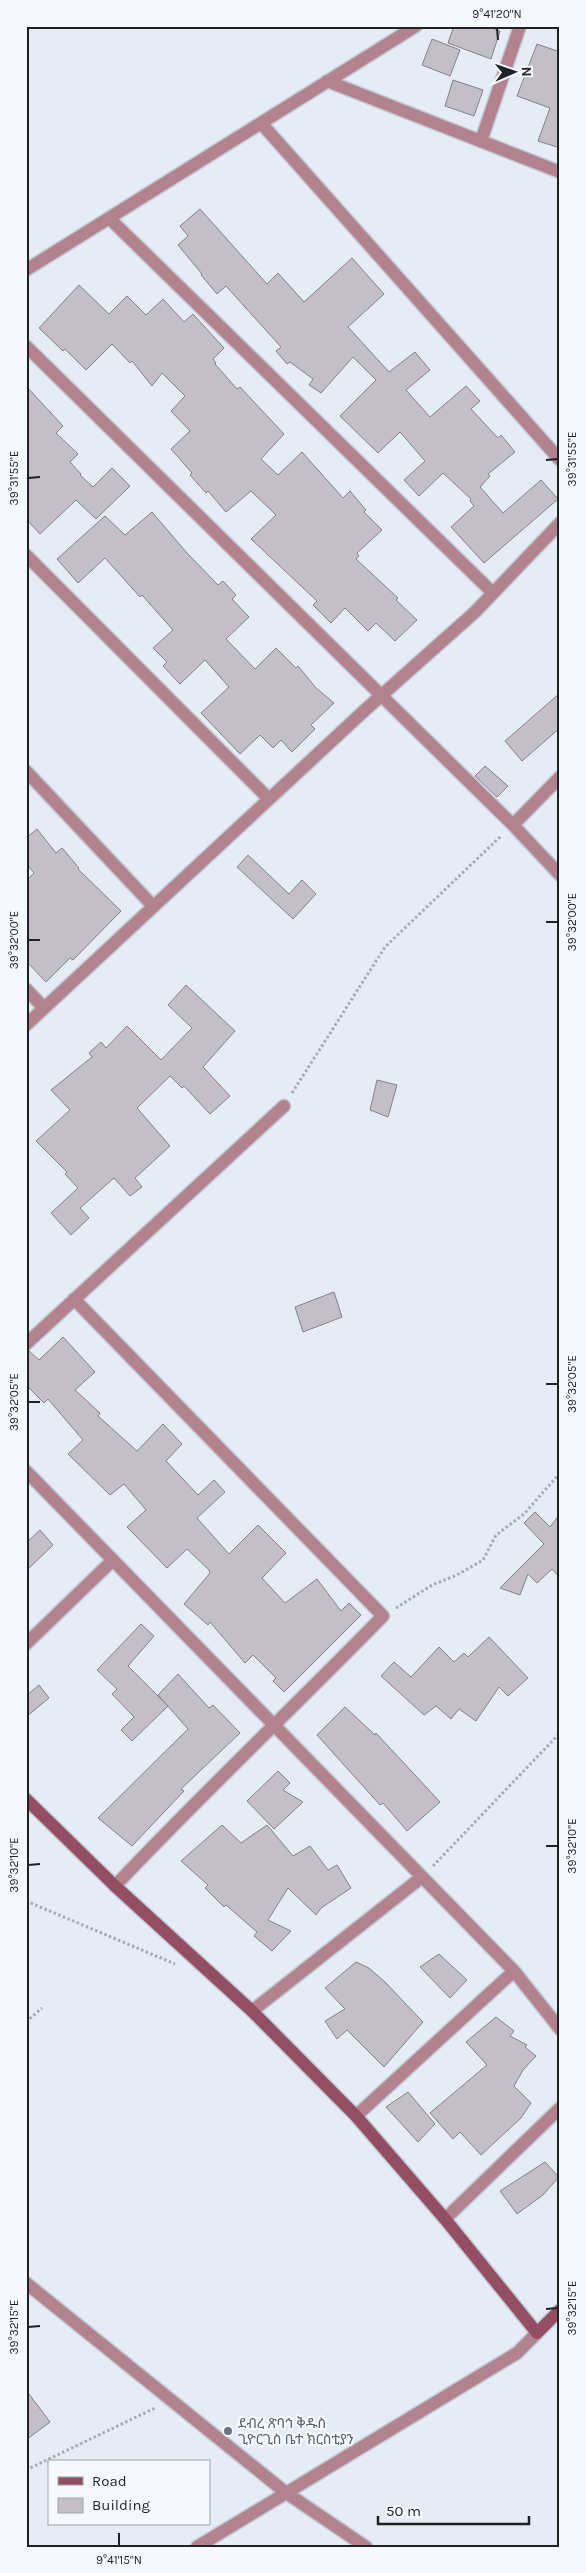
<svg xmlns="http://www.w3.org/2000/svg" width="586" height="2573" viewBox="0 0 586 2573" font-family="Karla,'Noto Sans Ethiopic',sans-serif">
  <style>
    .building { fill: #c3bfc9; stroke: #84808a }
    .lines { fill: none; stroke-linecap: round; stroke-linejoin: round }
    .street-casing { stroke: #c1c8d0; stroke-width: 15 }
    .secondary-casing { stroke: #c1c8d0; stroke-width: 15 }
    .path { stroke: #a4aab2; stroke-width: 3; stroke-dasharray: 2.5 2.5; stroke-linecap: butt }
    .street { stroke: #b3828f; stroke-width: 12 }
    .secondary { stroke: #934e63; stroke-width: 12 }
    .ticks { fill: none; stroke: #1f2225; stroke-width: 2 }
    .worship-dot { fill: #6b7280; stroke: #f5f9ff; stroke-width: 2 }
    .labels { text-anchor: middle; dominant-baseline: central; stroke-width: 4.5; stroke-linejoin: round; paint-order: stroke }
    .worship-label { font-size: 14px; fill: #5b616d; stroke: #f5f9ff; text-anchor: start }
    .neatline { fill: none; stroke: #1f2225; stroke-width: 2 }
    .ticks-label { font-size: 12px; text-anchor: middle; fill: #1f2225 }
  </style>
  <rect width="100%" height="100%" fill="#e5ecf6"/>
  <!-- building -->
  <path class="building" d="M454,26H486L500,31L491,59L448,43Z
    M432,39L460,50L450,76L422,65Z
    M537,44L560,52V148L538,141L550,108L517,96Z
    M453,80L483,90L474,116L445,106Z
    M200,209L267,284L278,273L304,302L352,258L384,294L348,327L389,372L415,352L430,370L406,390L430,417L466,386L480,401L471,409L498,438L501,435L515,452L488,474L490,476L480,487L503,513L541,480L558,499L484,563L451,527L474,506L470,501L471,499L443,473L419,496L404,480L425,461L400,432L378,453L340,416L376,380L353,357L321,393L309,385L313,379L290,362L287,364L276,351L281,347L226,286L217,294L201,275L202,274L178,245L188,236L180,226Z
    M79,285L109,314L127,296L146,315L163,299L184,322L193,314L224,348L213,359L216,363L215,364L237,389L240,387L284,434L261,459L278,475L302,452L343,498L350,491L366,510L364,512L382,530L357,553L359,556L356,559L398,598L396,600L417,620L395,641L376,623L368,631L345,608L331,623L313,605L317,601L251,539L276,515L251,491L226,512L208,491L206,493L190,475L192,473L171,449L190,431L171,411L185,396L162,373L152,386L132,361L130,363L112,344L86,370L65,349L63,351L39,328Z
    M26,386L63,426L56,433L78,454L70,462L81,474L80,475L93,487L112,468L130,486L96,519L76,500L40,534L26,519Z
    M152,512L187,553L218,585L223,581L236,595L232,599L249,617L226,639L255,669L276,648L296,668L298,666L316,688L334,703L311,725L315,729L292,752L281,740L273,748L260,735L240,754L201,713L229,687L205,660L180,684L163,666L167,662L153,648L173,630L142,595L140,597L105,558L78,583L57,559L105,516L125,535Z
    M560,693V728L522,761L505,741Z
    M485,766L508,786L497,797L475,776Z
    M37,829L56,853L62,848L79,868L78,869L121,911L73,960L70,958L46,982L26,961V881L34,873L26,863V838Z
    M248,855L289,894L302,880L316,894L293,919L237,867Z
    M186,985L235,1031L203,1067L230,1096L210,1114L184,1086L182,1088L170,1076L137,1108L170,1146L135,1178L142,1187L130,1196L114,1178L80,1208L89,1218L71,1235L51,1213L78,1188L65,1174L67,1172L36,1141L70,1110L51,1090L92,1057L89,1053L101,1042L106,1048L127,1026L161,1060L192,1028L168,1005Z
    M377,1080L397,1085L388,1117L370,1110Z
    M334,1292L342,1317L303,1332L295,1307Z
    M63,1337L95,1372L75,1390L100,1413L98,1416L137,1451L163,1424L182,1444L166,1461L198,1495L214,1480L225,1492L197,1518L229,1554L258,1525L286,1553L262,1578L285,1603L317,1579L341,1611L349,1603L361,1615L284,1692L273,1681L276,1678L253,1655L245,1663L210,1622L208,1625L184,1604L210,1573L209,1570L187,1549L167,1568L127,1527L146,1510L124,1484L110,1495L68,1454L83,1440L48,1399L44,1403L26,1385V1352L29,1351L39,1360Z
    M535,1512L550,1527L560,1514V1578L552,1569L537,1583L528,1574L520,1595L500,1588L544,1544L524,1523Z
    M40,1530L53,1545L26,1571V1543Z
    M141,1624L154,1636L128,1666L168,1706L132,1741L121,1730L134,1717L112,1694L117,1689L97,1670Z
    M489,1637L528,1678L508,1696L499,1687L476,1721L459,1709L451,1719L436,1706L424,1715L381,1676L394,1662L411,1677L439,1647L454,1662L464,1653L468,1657Z
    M178,1674L209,1708L213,1705L240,1733L181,1789L184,1791L132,1846L98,1818L188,1729L158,1695Z
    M39,1685L49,1698L26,1717V1696Z
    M345,1707L375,1735L376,1733L440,1802L407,1831L383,1803L380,1805L317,1735Z
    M278,1771L290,1783L283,1790L303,1802L274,1829L247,1801Z
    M222,1825L241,1843L267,1825L293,1856L310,1846L328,1870L337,1865L351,1888L321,1908L316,1915L288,1888L268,1920L291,1931L272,1951L254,1936L257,1932L226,1905L224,1907L205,1888L208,1885L181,1861Z
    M439,1954L467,1980L450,1998L420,1967Z
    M356,1962L369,1968L385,1982L423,2022L384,2067L347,2030L337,2039L325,2021L345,2009L325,1988Z
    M496,2017L514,2031L510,2036L527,2045L525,2047L536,2056L523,2070L514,2086L531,2103L521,2118L481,2155L460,2132L453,2139L430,2113L487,2065L466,2042Z
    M408,2092L435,2124L418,2142L386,2107Z
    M545,2162L559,2177L543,2195L517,2214L500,2191Z
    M26,2390L50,2422L26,2440Z"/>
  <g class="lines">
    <defs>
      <path id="street" d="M327,81L560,172
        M261,123L560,460
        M481,141L520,26
        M109,218L493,593
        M26,270L416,26
        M26,346L513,825L560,875
        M26,555L269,799
        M26,771L153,906
        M513,825L560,777
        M26,989L44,1008
        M26,1025L365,710L475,612L560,523
        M74,1299L383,1616C294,1707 202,1794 115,1886
        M26,1344L284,1106
        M26,1471L514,1971L560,2029
        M26,1644L113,1560
        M252,2011L422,1877
        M356,2116L514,1971
        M445,2219L560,2108
        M26,2283L285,2492L366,2547
        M197,2547L517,2353L537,2333"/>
      <path id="secondary" d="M26,1799L115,1886L252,2011L356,2116L445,2219L537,2333L560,2310"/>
    </defs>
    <!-- street casing -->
    <use href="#street" class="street-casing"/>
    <!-- secondary casing -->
    <use href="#secondary" class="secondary-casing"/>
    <!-- path -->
    <path class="path" d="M292,1093L385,947L501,836
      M396,1608L432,1585L457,1575L483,1560L496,1535L524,1514L560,1473
      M433,1866L560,1733
      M26,1901L175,1964
      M26,2022L42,2008
      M26,2470L155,2408"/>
    <!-- street -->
    <use href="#street" class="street"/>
    <!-- secondary -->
    <use href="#secondary" class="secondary"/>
  </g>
  <!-- ticks -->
  <path class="ticks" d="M497,28L498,40M546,460L558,459M28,478L40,477M546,922H558M28,940H40M546,1384H558M28,1402H40M546,1846H558M28,1865L40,1864M546,2309L558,2308M28,2327L40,2326M119,2533V2546"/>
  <!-- markers -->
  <circle class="worship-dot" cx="228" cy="2431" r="5"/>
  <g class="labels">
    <!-- worship labels -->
    <g class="worship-label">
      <text x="238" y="2423">ደብረ ጽባኅ ቅዱስ<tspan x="238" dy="16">ጊዮርጊስ ቤተ ክርስቲያን</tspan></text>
    </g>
  </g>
  <!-- border -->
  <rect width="586" height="2573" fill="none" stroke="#f5f9ff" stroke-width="55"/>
  <!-- legend -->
  <rect x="48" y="2460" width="162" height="65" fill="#f5f9ff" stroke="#9fa3a8"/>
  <rect x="58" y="2477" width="25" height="8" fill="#934e63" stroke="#9fa3a8"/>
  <text x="92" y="2486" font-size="15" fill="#1f2225">Road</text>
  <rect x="58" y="2498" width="25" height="15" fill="#c3bfc9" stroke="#9fa3a8"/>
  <text x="92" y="2510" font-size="15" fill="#1f2225">Building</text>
  <!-- north arrow -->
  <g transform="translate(514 72) rotate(88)" stroke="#f5f9ff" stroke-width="4" paint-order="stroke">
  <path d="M0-4L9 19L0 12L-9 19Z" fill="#1f2225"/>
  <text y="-8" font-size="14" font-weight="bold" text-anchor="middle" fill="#1f2225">N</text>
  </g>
  <!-- scale -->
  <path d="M378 2516v8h151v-8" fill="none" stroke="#1f2225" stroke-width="2.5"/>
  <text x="386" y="2516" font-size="15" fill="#1f2225" stroke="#f5f9ff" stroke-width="4" paint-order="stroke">50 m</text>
  <rect x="28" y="28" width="530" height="2518" class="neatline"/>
  <g class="ticks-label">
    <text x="497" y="18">9°41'20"N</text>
    <text transform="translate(572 459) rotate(-90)" y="4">39°31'55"E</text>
    <text transform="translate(14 478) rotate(-90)" y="4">39°31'55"E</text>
    <text transform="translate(572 922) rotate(-90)" y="4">39°32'00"E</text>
    <text transform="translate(14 940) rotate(-90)" y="4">39°32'00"E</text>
    <text transform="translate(572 1384) rotate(-90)" y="4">39°32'05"E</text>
    <text transform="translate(14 1402) rotate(-90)" y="4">39°32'05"E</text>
    <text transform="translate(572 1846) rotate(-90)" y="4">39°32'10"E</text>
    <text transform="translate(14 1865) rotate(-90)" y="4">39°32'10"E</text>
    <text transform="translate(572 2308) rotate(-90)" y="4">39°32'15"E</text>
    <text transform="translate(14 2327) rotate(-90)" y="4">39°32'15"E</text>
    <text x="119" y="2564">9°41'15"N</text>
  </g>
</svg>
